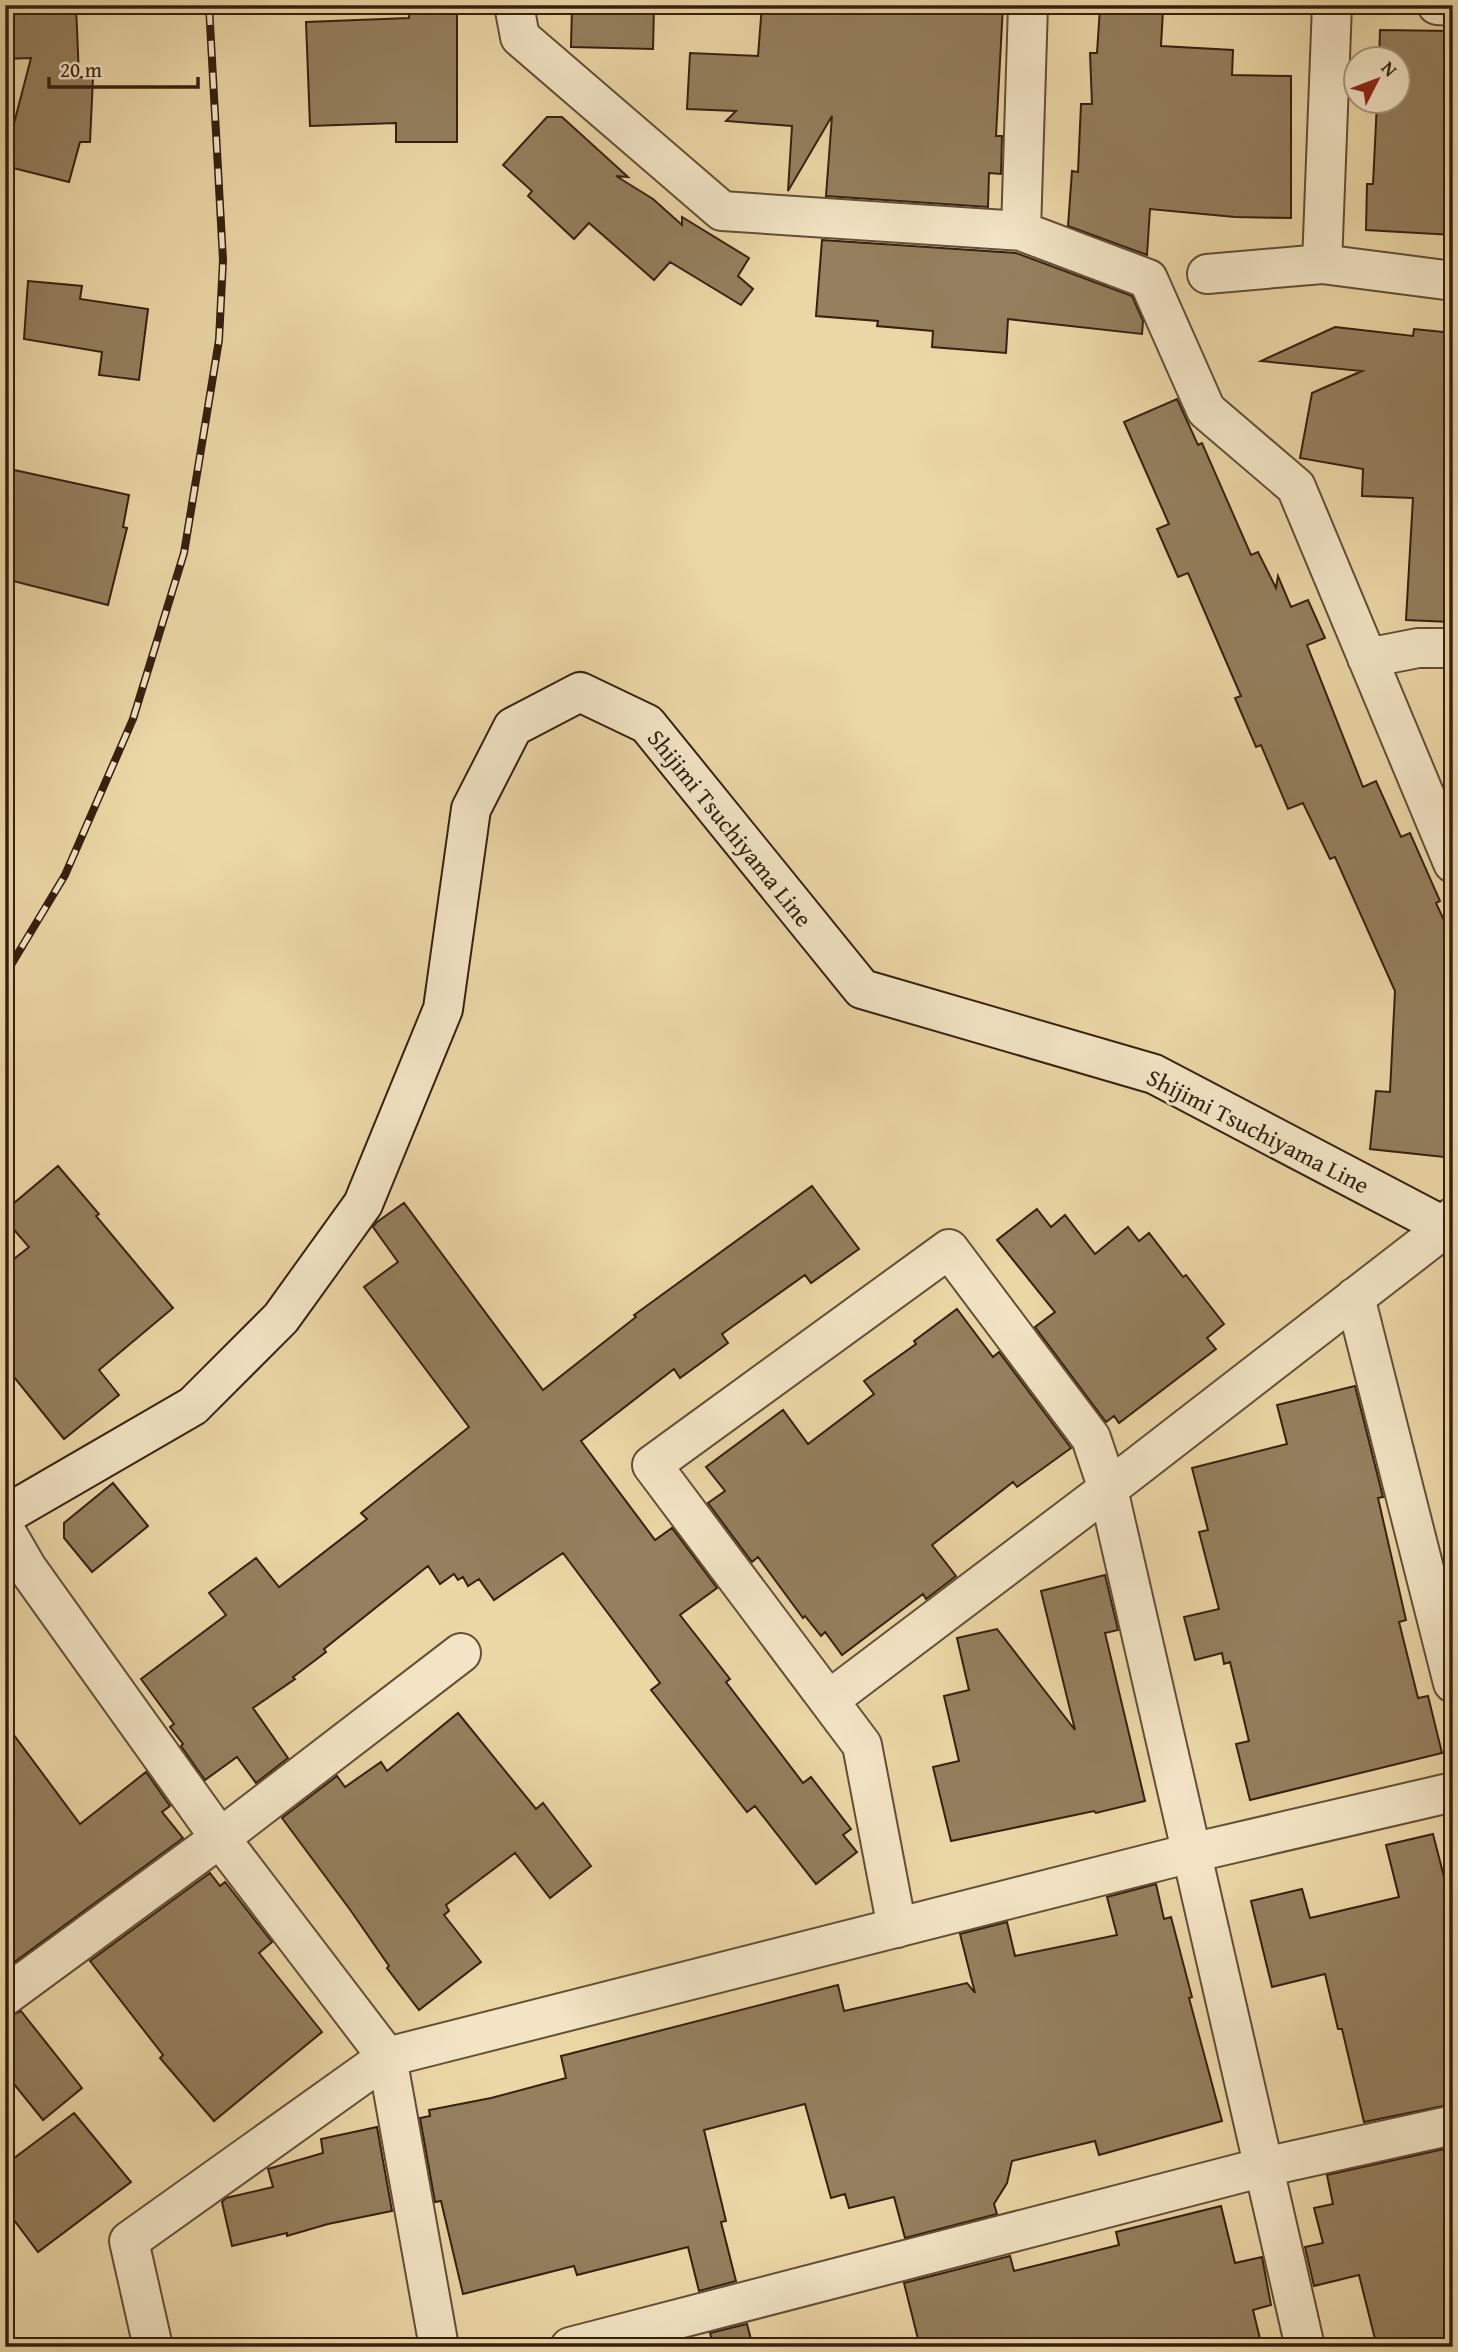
<svg xmlns="http://www.w3.org/2000/svg" width="1458" height="2352" viewBox="0 0 1458 2352" font-family="'Gentium Book Plus',serif">
  <style>
    .building { fill: #947f5e; stroke: #362010; stroke-width: 2 }
    .lines { fill: none; stroke-linecap: round; stroke-linejoin: round }
    .minor-casing { stroke: #634e36; stroke-width: 42 }
    .secondary-casing { stroke: #362010; stroke-width: 42 }
    .minor { stroke: #f2e4c5; stroke-width: 38 }
    .secondary { stroke: #f2e4c5; stroke-width: 38 }
    .rail-casing { stroke: #362010; stroke-width: 8 }
    .rail { stroke: #f2e4c5; stroke-width: 5; stroke-dasharray: 16; stroke-linecap: butt }
    .labels { text-anchor: middle; dominant-baseline: central; stroke-width: 6; stroke-linejoin: round; paint-order: stroke }
    .street-label { font-size: 24px; fill: #362010; stroke: #f2e4c5 }
  </style>
  <rect width="100%" height="100%" fill="#ebd6a6"/>
  <filter id="stains"><feTurbulence type="fractalNoise" baseFrequency=".00286" numOctaves="4"/><feColorMatrix values="0 0 0 0 .2 0 0 0 0 .09 0 0 0 0 .02 0 0 0 .5 -.17"/></filter>
  <radialGradient id="worn" r=".72"><stop offset=".6" stop-color="#630" stop-opacity="0"/><stop offset="1" stop-color="#630" stop-opacity=".3"/></radialGradient>
  <!-- building -->
  <path class="building" d="M76,5L79,77H93L90,142H80L69,182L5,166V158L31,58L5,59V9Z
    M410,5H457V142H396V123L310,126L306,22L409,18Z
    M572,5H654L653,49L571,47Z
    M762,5H1003L996,136H1002L1001,174L989,173L988,207L826,196L832,116L788,191L792,126L726,121L736,111L687,109L690,53L758,56Z
    M1100,8L1163,10L1161,46L1233,50L1232,75L1291,76V218L1235,217L1150,209L1147,255L1068,226L1072,171L1078,172L1081,104H1092L1090,53H1097Z
    M1380,30L1453,31V235L1366,230L1367,184H1373L1377,102H1398V60H1379Z
    M547,117H562L628,177L616,176L653,199L682,225V217L749,258L738,276L753,289L741,305L670,262L654,280L589,223L574,239L528,196L532,191L503,165Z
    M822,240L1016,253L1132,296L1143,321L1142,334L1008,319L1006,353L932,347L933,331L877,326L878,321L816,316Z
    M28,281L82,286L80,299L148,309L139,380L99,375L102,352L24,339Z
    M1335,327L1413,336L1414,329L1453,333L1447,389H1453L1448,545L1453,546L1450,622L1406,620L1413,498L1362,496L1363,469L1300,458L1312,393L1362,371L1261,361Z
    M1177,399L1198,445L1202,443L1251,555L1258,552L1276,588L1278,576L1291,607L1308,600L1325,638L1307,645L1363,787L1376,781L1401,837L1410,833L1440,901L1436,903L1453,940V1158L1370,1149L1376,1091L1390,1092L1395,991L1335,857L1330,859L1303,803L1288,809L1261,745L1256,747L1235,698L1241,696L1188,573L1178,577L1157,529L1169,524L1124,422Z
    M5,468L129,495L123,527L127,528L108,605L5,579Z
    M58,1166L99,1214L96,1216L173,1308L99,1370L119,1395L64,1439L5,1366V1266L29,1247L9,1224L14,1219L7,1209Z
    M812,1186L859,1249L811,1283L805,1275L722,1334L728,1343L680,1378L674,1369L581,1441L655,1540L672,1528L717,1588L680,1615L730,1679L726,1682L803,1783L811,1777L851,1829L843,1835L857,1852L816,1884L755,1806L747,1812L651,1690L660,1683L563,1553L494,1600L479,1579L468,1586L463,1577L458,1580L454,1574L440,1584L428,1566L324,1649L326,1652L293,1677L295,1679L253,1708L288,1758L256,1783L237,1757L205,1780L181,1746L183,1744L170,1727L174,1724L141,1679L226,1615L209,1593L256,1558L279,1587L367,1519L361,1513L469,1427L364,1287L398,1262L373,1227L377,1222L404,1203L543,1390L636,1317L634,1315Z
    M1037,1209L1051,1227L1065,1215L1095,1254L1128,1227L1139,1241L1149,1233L1183,1277L1186,1275L1224,1324L1207,1338L1216,1349L1119,1423L1114,1416L1106,1422L1035,1327L1055,1312L997,1240Z
    M957,1309L993,1357L999,1352L1071,1448L1017,1487L1013,1482L932,1545L956,1576L926,1599L923,1594L842,1655L825,1632L821,1636L805,1616L803,1618L758,1557L752,1562L708,1503L725,1491L706,1467L783,1410L808,1444L874,1394L864,1381L916,1344L914,1341Z
    M1355,1386L1383,1497L1378,1498L1406,1620L1399,1622L1418,1698L1428,1696L1442,1753L1250,1800L1236,1744L1249,1741L1230,1662L1224,1664L1222,1653L1195,1660L1184,1617L1219,1609L1199,1532L1208,1530L1192,1468L1287,1444L1277,1405Z
    M113,1483L148,1526L92,1572L64,1538V1523Z
    M1105,1575L1118,1630L1105,1633L1145,1801L1096,1813L1094,1811L951,1841L933,1767L959,1761L944,1696L969,1690L957,1638L997,1629L1075,1730L1041,1591Z
    M458,1713L536,1809L543,1803L591,1866L550,1898L515,1853L446,1905L449,1911L444,1915L481,1962L419,2010L387,1968L389,1966L351,1911L282,1818L337,1776L345,1787L381,1762L387,1771Z
    M5,1723L80,1824L146,1772L170,1806L162,1812L183,1838L5,1969Z
    M1433,1834L1453,1912V2104L1364,2122L1342,2029H1338L1325,1974L1272,1987L1251,1901L1302,1889L1310,1918L1399,1897L1386,1845Z
    M210,1873L220,1886L225,1882L272,1942L259,1953L322,2032L214,2121L160,2058L163,2055L90,1961Z
    M1156,1884L1164,1919L1171,1917L1192,1997L1189,1998L1222,2121L1099,2155L1095,2141L1012,2161L1007,2183L994,2204L997,2214L905,2238L894,2197L849,2208L845,2194L831,2198L805,2104L704,2130L726,2221L721,2222L736,2281L699,2291L688,2247L577,2275L574,2266L463,2294L441,2201L435,2202L420,2118L430,2116L429,2110L491,2098L566,2078L561,2056L838,1985L844,2011L967,1983L975,1993L960,1934L1007,1922L1015,1956L1117,1935L1107,1897Z
    M21,2011L82,2088L43,2120L5,2073V2018Z
    M74,2113L131,2182L38,2252L5,2208V2165Z
    M377,2127L392,2211L328,2224L287,2236V2233L232,2246L222,2202L226,2198L273,2187L268,2169L323,2153L321,2139Z
    M1453,2147V2347H1377L1359,2275L1314,2286L1305,2247L1323,2243L1314,2208L1333,2204L1327,2175Z
    M1221,2206L1235,2263L1262,2257L1271,2305L1253,2310L1262,2347H920L904,2283L1010,2256L1014,2271L1119,2245L1116,2232Z
    M747,2324L753,2347H714L710,2333Z"/>
  <g class="lines">
    <defs>
      <path id="minor" d="M514,5L520,37L722,211L1021,231L1148,279L1206,410L1296,487L1453,863
        M1332,5L1322,264L1453,281
        M1437,5L1453,6
        M1021,231L1028,5
        M1207,274L1322,264
        M1367,658L1418,648H1453
        M1355,1297L1453,1683
        M5,1530L27,1568L220,1838L387,2057L439,2347
        M829,1700L1108,1489L1091,1438L949,1249L652,1465L862,1745L897,1928
        M5,1996L220,1838L461,1653
        M153,2347L129,2241L387,2057L1191,1853L1453,1792
        M570,2347L1264,2167L1453,2125
        M1305,2347L1108,1489L1445,1228L1453,1217"/>
      <path id="secondary" d="M5,1515L193,1406L281,1318L363,1204L443,1009L471,809L513,727L580,692L647,724L862,989L1154,1074L1453,1231"/>
    </defs>
    <!-- minor casing -->
    <use href="#minor" class="minor-casing"/>
    <!-- secondary casing -->
    <use href="#secondary" class="secondary-casing"/>
    <!-- minor -->
    <use href="#minor" class="minor"/>
    <!-- secondary -->
    <use href="#secondary" class="secondary"/>
    <defs>
      <path id="rail" d="M5,975L65,875L133,719L184,553L219,340L223,260L209,5"/>
    </defs>
    <!-- rail casing -->
    <use href="#rail" class="rail-casing"/>
    <!-- rail -->
    <use href="#rail" class="rail"/>
  </g>
  <g class="labels">
    <!-- street labels -->
    <g class="street-label">
      <text transform="translate(730 828) rotate(51)">Shijimi Tsuchiyama Line</text>
      <text transform="translate(1258 1131) rotate(27)">Shijimi Tsuchiyama Line</text>
    </g>
  </g>
  <!-- margin -->
  <rect width="1458" height="2352" fill="none" stroke="#ebd6a6" stroke-width="28"/>
  <rect x="7" y="7" width="1444" height="2338" fill="none" stroke="#362010" stroke-width="3.5"/>
  <rect x="14" y="14" width="1430" height="2324" fill="none" stroke="#362010" stroke-width="2"/>
  <!-- north arrow -->
  <g transform="translate(1377 80) rotate(48)"><circle r="33" fill="#f2e4c5" stroke="#a7967d" stroke-width="2"/>
  <path d="M0-5L12 26L0 18L-12 26Z" fill="#8f2418"/>
  <text y="-10" font-size="19" font-weight="bold" text-anchor="middle" fill="#362010">N</text>
  </g>
  <!-- scale -->
  <path d="M49 77v10h149v-10" fill="none" stroke="#362010" stroke-width="3.5"/>
  <text x="60" y="77" font-size="21" fill="#362010" stroke="#f2e4c5" stroke-width="5" paint-order="stroke">20 m</text>
  <rect width="100%" height="100%" filter="url(#stains)"/>
  <rect width="100%" height="100%" fill="url(#worn)"/>
</svg>
